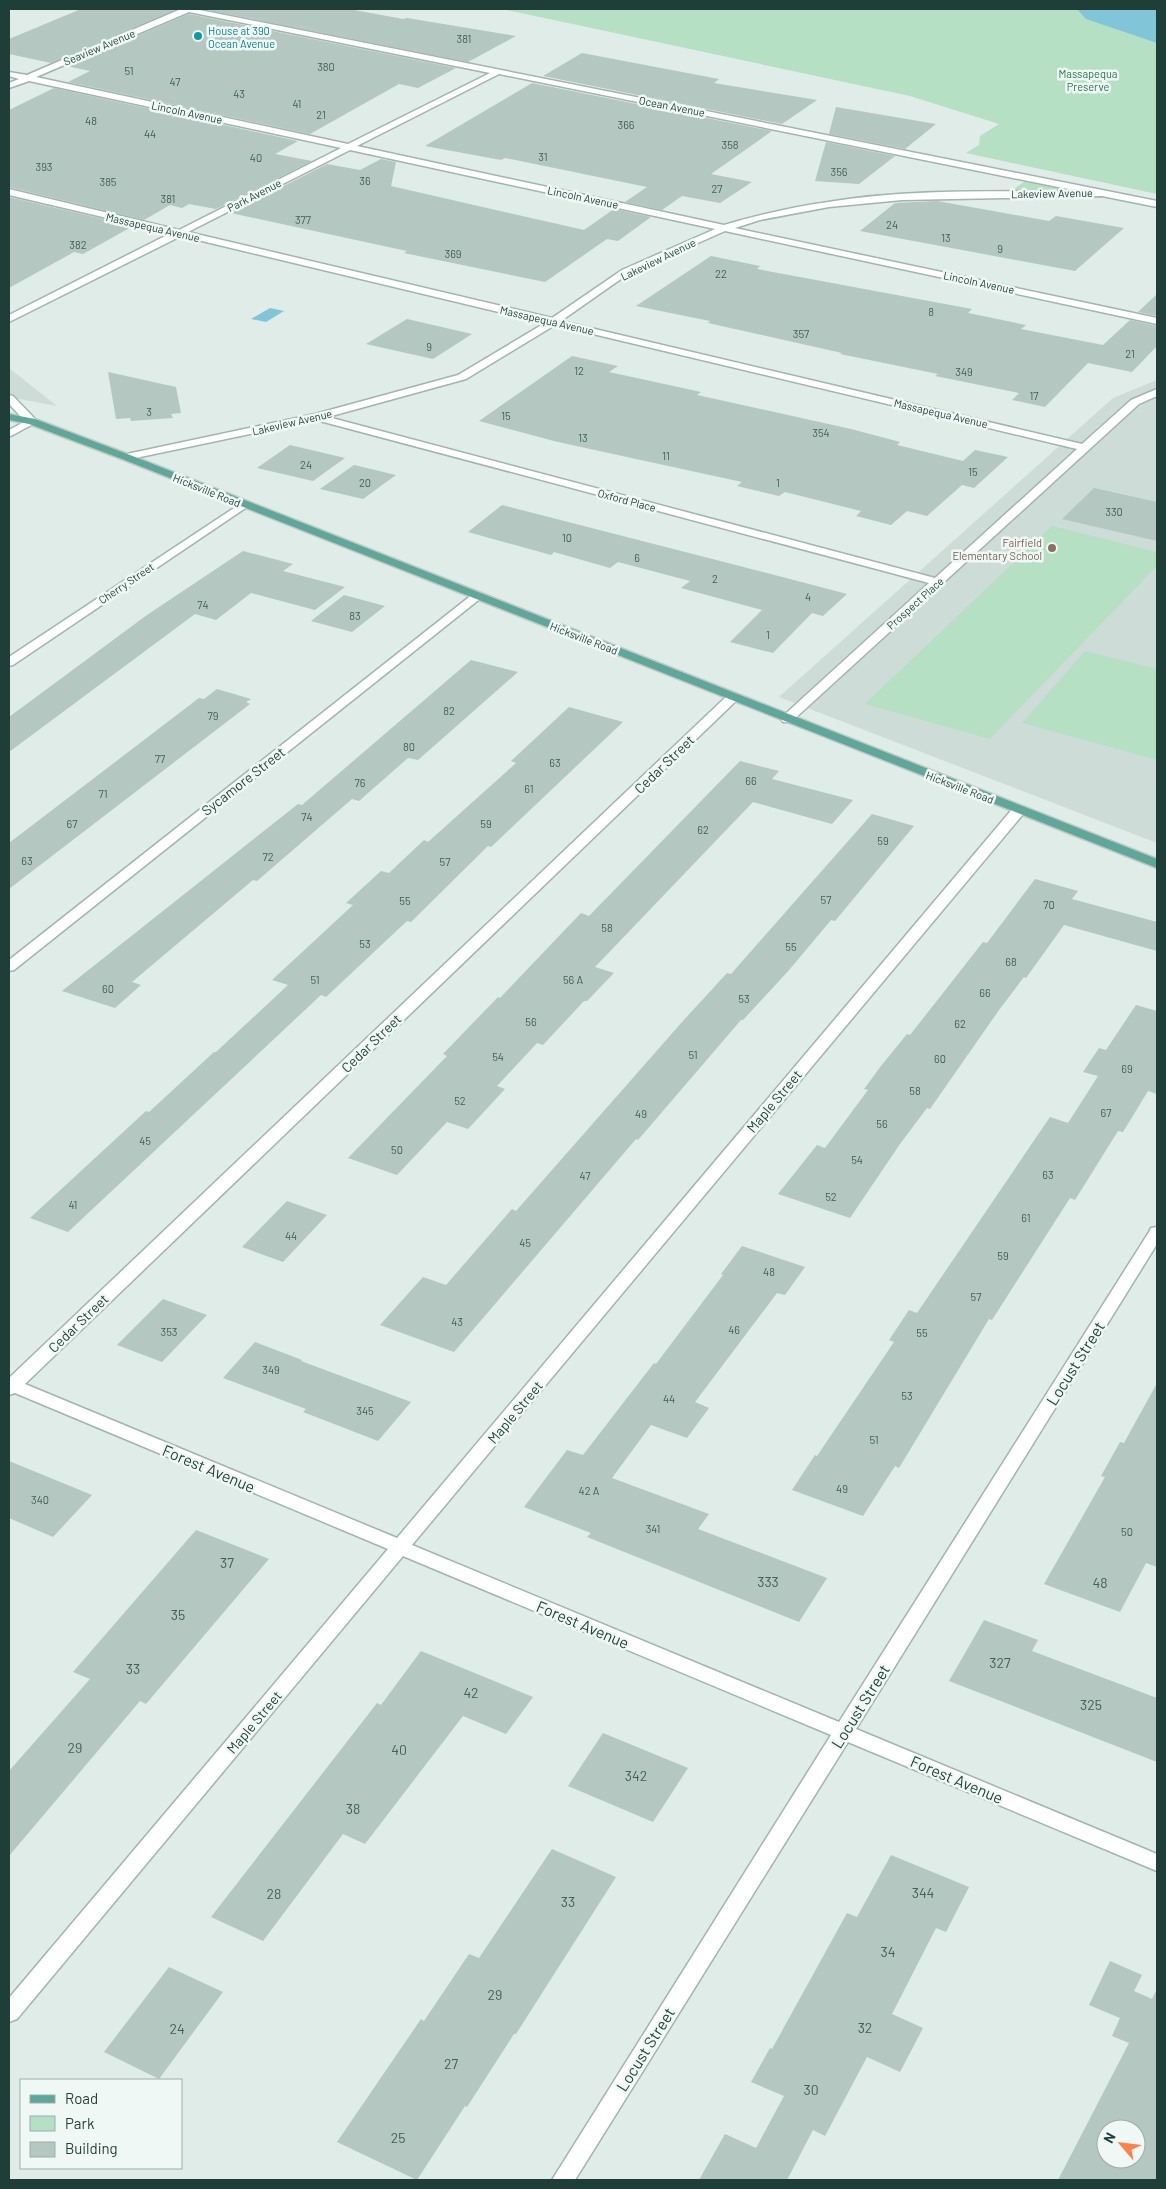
<svg xmlns="http://www.w3.org/2000/svg" width="1166" height="2189" viewBox="0 0 1166 2189" font-family="Barlow,sans-serif">
  <style>
    .built { fill: #cddcd6 }
    .green { fill: #b5e0c3 }
    .water { fill: #80c5d8 }
    .building { fill: #b4c7c0; fill-rule: evenodd }
    .lines { fill: none; stroke-linecap: round; stroke-linejoin: round }
    .minor-casing { stroke: #a1b4af; stroke-width: 3 }
    .secondary-casing { stroke: #9cb9b1; stroke-width: 3 }
    .primary-casing { stroke: #c0c9c7; stroke-width: 3 }
    .minor { fill: #fff; fill-rule: evenodd }
    .secondary { fill: #fff; fill-rule: evenodd }
    .primary { fill: #5ea799; fill-rule: evenodd }
    .culture-dot { fill: #0f9aa8; stroke: #f0f8f5; stroke-width: 2 }
    .education-dot { fill: #8d6e63; stroke: #f0f8f5; stroke-width: 2 }
    .labels { text-anchor: middle; dominant-baseline: central; stroke-width: 5; stroke-linejoin: round; paint-order: stroke }
    .far-culture-label { font-size: 11px; fill: #0d838f; stroke: #f0f8f5; text-anchor: start }
    .number-label { font-size: 11px; fill: #446059 }
    .far-street-label { font-size: 11px; fill: #1e3e37; stroke: #f0f8f5 }
    .far-park-label { font-size: 11px; fill: #24794a; stroke: #f0f8f5 }
    .far-education-label { font-size: 11px; fill: #785e54; stroke: #f0f8f5; text-anchor: end }
    .street-label { font-size: 14px; fill: #1e3e37; stroke: #f0f8f5 }
    .near-number-label { font-size: 14px; fill: #446059 }
    .near-street-label { font-size: 16px; fill: #1e3e37; stroke: #f0f8f5 }
  </style>
  <rect width="100%" height="100%" fill="#dfece7"/>
  <!-- built -->
  <path class="built" d="M9,368L57,406L9,397Z
    M1157,380V843L779,697L1113,398Z"/>
  <!-- green -->
  <path class="green" d="M502,9H1157V194L966,153L979,145L980,136L999,124L910,96Z
    M1028,179L1090,192H1010Z
    M1052,526L1157,552V566L990,739L865,704Z
    M1085,651L1157,669V760L1022,723Z"/>
  <!-- water -->
  <path class="water" d="M1077,9H1157V43L1086,19Z
    M270,308L284,311L266,322L251,319Z"/>
  <!-- building -->
  <path class="building" d="M81,9H177L51,63L9,54V39Z
    M203,9H349L403,19L407,18L516,36L468,62Z
    M189,14L456,68L418,88L399,84L310,134L68,82L90,71L66,66Z
    M582,53L719,79L714,83L817,100L782,124L543,76Z
    M532,83L772,131L711,174L752,182L720,203L682,196L662,210L625,202L647,187L505,158L501,160L425,146Z
    M54,88L298,141L275,154L312,161L216,209L189,204L182,208L170,205L144,220L9,187V110Z
    M836,107L936,124L905,149L829,134Z
    M826,142L895,156L859,184L815,181Z
    M381,159L396,162L391,186L584,230L614,209L651,217L618,241L607,239L545,282L404,253L407,251L231,213L327,164L360,170Z
    M9,197L133,226L83,254L74,252L9,288Z
    M937,201L1049,221L1056,216L1124,228L1075,271L860,231L895,203Z
    M711,256L760,266L757,269L972,309L968,313L1026,325L1021,329L1103,345L1130,320L1157,326V346L1132,372L1088,363L1045,407L1012,400L1019,393L935,376L938,374L840,354L842,353L708,323L710,321L636,306Z
    M1157,294V316L1138,312Z
    M407,319L472,334L433,359L366,344Z
    M572,356L618,366L609,372L701,392L697,395L851,429L900,442L897,445L963,461L975,450L1008,457L974,488L962,485L927,516L907,511L891,525L856,516L861,511L785,492L779,496L737,486L742,482L558,442L479,421Z
    M108,372L176,387L181,413L171,414L173,418L131,421L130,418L116,419Z
    M290,445L345,458L313,481L257,468Z
    M354,465L396,475L363,499L320,489Z
    M1094,488L1157,502V541L1062,519Z
    M502,505L790,579L847,594L823,616L812,613L773,653L730,642L762,610L681,588L690,581L618,562L610,568L554,552L551,555L468,532Z
    M243,551L293,564L283,571L345,587L315,610L251,593L216,620L195,614L9,752V717L147,615Z
    M344,595L385,606L352,632L311,621Z
    M471,660L518,672L418,760L408,758L359,801L352,799L257,881L253,880L132,982L141,985L115,1008L62,991L298,804L302,805Z
    M217,689L251,699L246,702L250,704L9,889V843L199,698L204,699Z
    M569,707L623,722L491,847L488,846L411,922L407,921L326,997L321,995L68,1232L30,1218L146,1111L149,1112L214,1052H216L288,985L272,980L353,905L346,903L381,871L389,873L424,840L428,842L516,763L511,761Z
    M740,761L779,771L772,779L853,800L832,824L753,802L595,967L614,973L587,1001H584L543,1045L537,1043L497,1086L505,1089L468,1129L447,1122L397,1175L348,1158L447,1056L443,1054L498,997L500,998L581,913L589,916Z
    M872,814L914,826L835,921L831,920L790,969L743,1020H741L638,1140L636,1139L454,1352L380,1325L423,1277L446,1285L512,1209L516,1211L682,1022L727,973L731,974Z
    M1035,879L1078,891L1072,899L1157,922V951L1064,925L1026,978L1024,977L999,1010L930,1109L927,1108L900,1144L850,1218L778,1194L817,1145L825,1148L868,1090L864,1089L881,1066L907,1034L910,1035L983,942L987,943Z
    M1136,1005L1157,1011V1094L1148,1091L1123,1132L1118,1131L1075,1200L1070,1198L992,1320L989,1319L899,1468L895,1466L863,1516L792,1490L815,1455L817,1456L894,1342L889,1340L909,1310L917,1313L1050,1117L1068,1123L1098,1076L1083,1072L1099,1048L1106,1050Z
    M287,1201L327,1215L283,1262L242,1247Z
    M742,1246L805,1267L785,1295L777,1293L695,1402L709,1408L687,1438L651,1425L612,1478L709,1514L698,1529L827,1578L799,1622L587,1537L591,1533L524,1507L567,1450L583,1455L654,1363L656,1364L723,1275L721,1274Z
    M163,1299L207,1315L162,1362L117,1345Z
    M255,1342L302,1360L301,1361L411,1402L378,1441L303,1412L306,1409L223,1378Z
    M1157,1383V1567L1146,1563L1120,1612L1044,1584L1105,1477L1101,1476L1120,1442L1124,1443Z
    M9,1461L92,1495L53,1537L9,1518Z
    M196,1530L269,1559L146,1704L140,1701L9,1856V1771L90,1679L73,1672Z
    M984,1620L1038,1640L1032,1651L1157,1698V1762L949,1681Z
    M421,1651L533,1697L506,1734L463,1716L365,1844L343,1834L263,1941L211,1917L377,1703L381,1705Z
    M603,1733L688,1768L653,1822L568,1786Z
    M552,1849L616,1877L516,2034H514L467,2107L465,2106L417,2180L337,2142L421,2019L424,2021L469,1954L479,1958Z
    M891,1855L969,1887L946,1932L936,1928L892,2014L923,2028L900,2072L867,2057L825,2136L813,2130L787,2180H699L725,2134L756,2148L784,2096L751,2082L770,2048L772,2049L847,1913L857,1917Z
    M1110,1961L1142,1975L1134,1991L1152,1999L1157,1989V2180H1058L1129,2043L1112,2036L1120,2018L1089,2005ZM1106,2129H1136V2159H1106Z
    M169,1967L223,1992L159,2079L104,2052Z"/>
  <g class="lines">
    <defs>
      <path id="minor" d="M181,9H195L1157,201V207L1102,196L902,200L829,207L760,220L735,228L1157,318V324L725,231L628,274L561,321L1082,444L1131,400L1157,389V396L1139,404L791,722H783L781,719L783,716L929,583L316,420L126,460L122,459L121,457L122,455L315,414L458,375L545,323L181,236L9,322V315L171,233L9,195V189L179,230L341,148L29,81L9,88V83L19,79L9,76V72L27,75ZM189,12L490,73L348,144L36,77ZM499,74L1078,191C995,192 910,188 828,202C793,207 758,215 724,225L357,146ZM350,150L715,229L622,270L552,318L188,232ZM555,325L1077,449L935,578L328,417L466,379Z
        M31,418L35,419V423L9,437V430Z
        M243,502L248,505L247,507L13,665L9,666V657Z
        M477,593L483,596L481,598L14,970L9,971V960L473,594Z
        M733,693L739,697L737,700L25,1384L397,1538L1014,807H1024L1026,810L1024,813L412,1545L839,1722L1149,1232L1151,1228L1157,1227V1244L856,1729L1157,1854V1871L848,1742L575,2180H552L831,1735L403,1556L17,2019L9,2022V1998L388,1549L15,1393L9,1395V1378L729,694Z"/>
      <path id="secondary" d="M9,395L13,396L35,419V423H27L9,404Z"/>
      <path id="primary" d="M9,414L35,419L130,455L1157,859V868L122,459L29,424L9,420Z"/>
    </defs>
    <!-- minor casing -->
    <use href="#minor" class="minor-casing"/>
    <!-- secondary casing -->
    <use href="#secondary" class="secondary-casing"/>
    <!-- primary casing -->
    <use href="#primary" class="primary-casing"/>
    <!-- minor -->
    <use href="#minor" class="minor"/>
    <!-- secondary -->
    <use href="#secondary" class="secondary"/>
    <!-- primary -->
    <use href="#primary" class="primary"/>
  </g>
  <!-- markers -->
  <circle class="culture-dot" cx="198" cy="36" r="5"/>
  <circle class="education-dot" cx="1052" cy="548" r="5"/>
  <g class="labels">
    <!-- far-culture labels -->
    <g class="far-culture-label">
      <text x="208" y="30">House at 390<tspan x="208" dy="13">Ocean Avenue</tspan></text>
    </g>
    <!-- number labels -->
    <g class="number-label">
      <text x="464" y="38">381</text>
      <text x="326" y="66">380</text>
      <text x="129" y="70">51</text>
      <text x="175" y="81">47</text>
      <text x="239" y="93">43</text>
      <text x="297" y="103">41</text>
      <text x="321" y="114">21</text>
      <text x="91" y="120">48</text>
      <text x="626" y="124">366</text>
      <text x="150" y="133">44</text>
      <text x="730" y="144">358</text>
      <text x="543" y="156">31</text>
      <text x="256" y="157">40</text>
      <text x="44" y="166">393</text>
      <text x="839" y="171">356</text>
      <text x="365" y="180">36</text>
      <text x="108" y="181">385</text>
      <text x="717" y="188">27</text>
      <text x="168" y="198">381</text>
      <text x="303" y="219">377</text>
      <text x="892" y="224">24</text>
      <text x="946" y="237">13</text>
      <text x="78" y="244">382</text>
      <text x="1000" y="248">9</text>
      <text x="453" y="253">369</text>
      <text x="721" y="273">22</text>
      <text x="931" y="311">8</text>
      <text x="801" y="333">357</text>
      <text x="429" y="346">9</text>
      <text x="1130" y="353">21</text>
      <text x="579" y="370">12</text>
      <text x="964" y="371">349</text>
      <text x="1034" y="395">17</text>
      <text x="149" y="411">3</text>
      <text x="506" y="415">15</text>
      <text x="821" y="432">354</text>
      <text x="583" y="437">13</text>
      <text x="666" y="455">11</text>
      <text x="306" y="464">24</text>
      <text x="973" y="471">15</text>
      <text x="365" y="482">20</text>
      <text x="778" y="482">1</text>
      <text x="1114" y="511">330</text>
      <text x="567" y="537">10</text>
      <text x="637" y="557">6</text>
      <text x="715" y="578">2</text>
      <text x="808" y="596">4</text>
      <text x="203" y="604">74</text>
      <text x="355" y="615">83</text>
      <text x="768" y="634">1</text>
      <text x="449" y="710">82</text>
      <text x="213" y="715">79</text>
      <text x="409" y="746">80</text>
      <text x="160" y="758">77</text>
      <text x="555" y="762">63</text>
      <text x="751" y="780">66</text>
      <text x="360" y="782">76</text>
      <text x="529" y="788">61</text>
      <text x="103" y="793">71</text>
      <text x="307" y="816">74</text>
      <text x="72" y="823">67</text>
      <text x="486" y="823">59</text>
      <text x="703" y="829">62</text>
      <text x="883" y="840">59</text>
      <text x="268" y="856">72</text>
      <text x="27" y="860">63</text>
      <text x="445" y="861">57</text>
      <text x="826" y="899">57</text>
      <text x="405" y="900">55</text>
      <text x="1049" y="904">70</text>
      <text x="607" y="927">58</text>
      <text x="365" y="943">53</text>
      <text x="791" y="946">55</text>
      <text x="1011" y="961">68</text>
      <text x="315" y="979">51</text>
      <text x="573" y="979">56 A</text>
      <text x="108" y="988">60</text>
      <text x="985" y="992">66</text>
      <text x="744" y="998">53</text>
      <text x="531" y="1021">56</text>
      <text x="960" y="1023">62</text>
      <text x="693" y="1054">51</text>
      <text x="498" y="1056">54</text>
      <text x="940" y="1058">60</text>
      <text x="1127" y="1068">69</text>
      <text x="915" y="1090">58</text>
      <text x="460" y="1100">52</text>
      <text x="1106" y="1112">67</text>
      <text x="641" y="1113">49</text>
      <text x="882" y="1123">56</text>
      <text x="145" y="1140">45</text>
      <text x="397" y="1149">50</text>
      <text x="857" y="1159">54</text>
      <text x="1048" y="1174">63</text>
      <text x="585" y="1175">47</text>
      <text x="831" y="1196">52</text>
      <text x="73" y="1204">41</text>
      <text x="1026" y="1217">61</text>
      <text x="291" y="1235">44</text>
      <text x="525" y="1242">45</text>
      <text x="1003" y="1255">59</text>
      <text x="769" y="1271">48</text>
      <text x="976" y="1296">57</text>
      <text x="457" y="1321">43</text>
      <text x="734" y="1329">46</text>
      <text x="169" y="1331">353</text>
      <text x="922" y="1332">55</text>
      <text x="271" y="1369">349</text>
      <text x="907" y="1395">53</text>
      <text x="669" y="1398">44</text>
      <text x="365" y="1410">345</text>
      <text x="874" y="1439">51</text>
      <text x="842" y="1488">49</text>
      <text x="589" y="1490">42 A</text>
      <text x="40" y="1499">340</text>
      <text x="653" y="1528">341</text>
      <text x="1127" y="1531">50</text>
    </g>
    <!-- far-street labels -->
    <g class="far-street-label">
      <text transform="translate(99 47) rotate(-23)">Seaview Avenue</text>
      <text transform="translate(672 106) rotate(11)">Ocean Avenue</text>
      <text transform="translate(187 112) rotate(12)">Lincoln Avenue</text>
      <text transform="translate(1052 193) rotate(-1)">Lakeview Avenue</text>
      <text transform="translate(254 195) rotate(-27)">Park Avenue</text>
      <text transform="translate(583 197) rotate(12)">Lincoln Avenue</text>
      <text transform="translate(153 227) rotate(13)">Massapequa Avenue</text>
      <text transform="translate(658 259) rotate(-26)">Lakeview Avenue</text>
      <text transform="translate(979 282) rotate(12)">Lincoln Avenue</text>
      <text transform="translate(547 320) rotate(13)">Massapequa Avenue</text>
      <text transform="translate(941 413) rotate(13)">Massapequa Avenue</text>
      <text transform="translate(292 422) rotate(-13)">Lakeview Avenue</text>
      <text transform="translate(207 490) rotate(22)">Hicksville Road</text>
      <text transform="translate(627 500) rotate(15)">Oxford Place</text>
      <text transform="translate(126 583) rotate(-34)">Cherry Street</text>
      <text transform="translate(915 603) rotate(-42)">Prospect Place</text>
      <text transform="translate(584 638) rotate(21)">Hicksville Road</text>
      <text transform="translate(960 787) rotate(21)">Hicksville Road</text>
    </g>
    <!-- far-park labels -->
    <g class="far-park-label">
      <text x="1088" y="73">Massapequa<tspan x="1088" dy="13">Preserve</tspan></text>
    </g>
    <!-- far-education labels -->
    <g class="far-education-label">
      <text x="1042" y="542">Fairfield<tspan x="1042" dy="13">Elementary School</tspan></text>
    </g>
    <!-- street labels -->
    <g class="street-label">
      <text transform="translate(664 764) rotate(-44)">Cedar Street</text>
      <text transform="translate(243 781) rotate(-38)">Sycamore Street</text>
      <text transform="translate(371 1043) rotate(-44)">Cedar Street</text>
      <text transform="translate(774 1101) rotate(-50)">Maple Street</text>
      <text transform="translate(78 1323) rotate(-44)">Cedar Street</text>
      <text transform="translate(515 1412) rotate(-50)">Maple Street</text>
      <text transform="translate(254 1722) rotate(-50)">Maple Street</text>
    </g>
    <!-- near-number labels -->
    <g class="near-number-label">
      <text x="227" y="1562">37</text>
      <text x="768" y="1581">333</text>
      <text x="1100" y="1582">48</text>
      <text x="178" y="1614">35</text>
      <text x="1000" y="1662">327</text>
      <text x="133" y="1668">33</text>
      <text x="471" y="1692">42</text>
      <text x="1091" y="1704">325</text>
      <text x="75" y="1747">29</text>
      <text x="399" y="1749">40</text>
      <text x="636" y="1775">342</text>
      <text x="353" y="1808">38</text>
      <text x="923" y="1892">344</text>
      <text x="274" y="1893">28</text>
      <text x="568" y="1901">33</text>
      <text x="888" y="1951">34</text>
      <text x="495" y="1994">29</text>
      <text x="865" y="2027">32</text>
      <text x="177" y="2028">24</text>
      <text x="451" y="2063">27</text>
      <text x="811" y="2089">30</text>
      <text x="398" y="2137">25</text>
    </g>
    <!-- near-street labels -->
    <g class="near-street-label">
      <text transform="translate(1075 1363) rotate(-58)">Locust Street</text>
      <text transform="translate(209 1468) rotate(23)">Forest Avenue</text>
      <text transform="translate(583 1624) rotate(23)">Forest Avenue</text>
      <text transform="translate(860 1706) rotate(-58)">Locust Street</text>
      <text transform="translate(957 1779) rotate(23)">Forest Avenue</text>
      <text transform="translate(645 2049) rotate(-58)">Locust Street</text>
    </g>
  </g>
  <!-- border -->
  <rect width="1166" height="2189" fill="none" stroke="#1e3e37" stroke-width="20"/>
  <!-- legend -->
  <rect x="20" y="2079" width="162" height="90" fill="#f0f8f5" stroke="#9caea9"/>
  <rect x="30" y="2095" width="25" height="8" fill="#5ea799" stroke="#9caea9"/>
  <text x="65" y="2104" font-size="15" fill="#1e3e37">Road</text>
  <rect x="30" y="2116" width="25" height="15" fill="#b5e0c3" stroke="#9caea9"/>
  <text x="65" y="2129" font-size="15" fill="#1e3e37">Park</text>
  <rect x="30" y="2142" width="25" height="15" fill="#b4c7c0" stroke="#9caea9"/>
  <text x="65" y="2154" font-size="15" fill="#1e3e37">Building</text>
  <!-- north arrow -->
  <g transform="translate(1121 2144) rotate(298)"><circle r="24" fill="#f0f8f5" stroke="#9caea9"/>
  <path d="M0-4L9 19L0 12L-9 19Z" fill="#ff814a"/>
  <text y="-8" font-size="14" font-weight="bold" text-anchor="middle" fill="#1e3e37">N</text>
  </g>
</svg>
